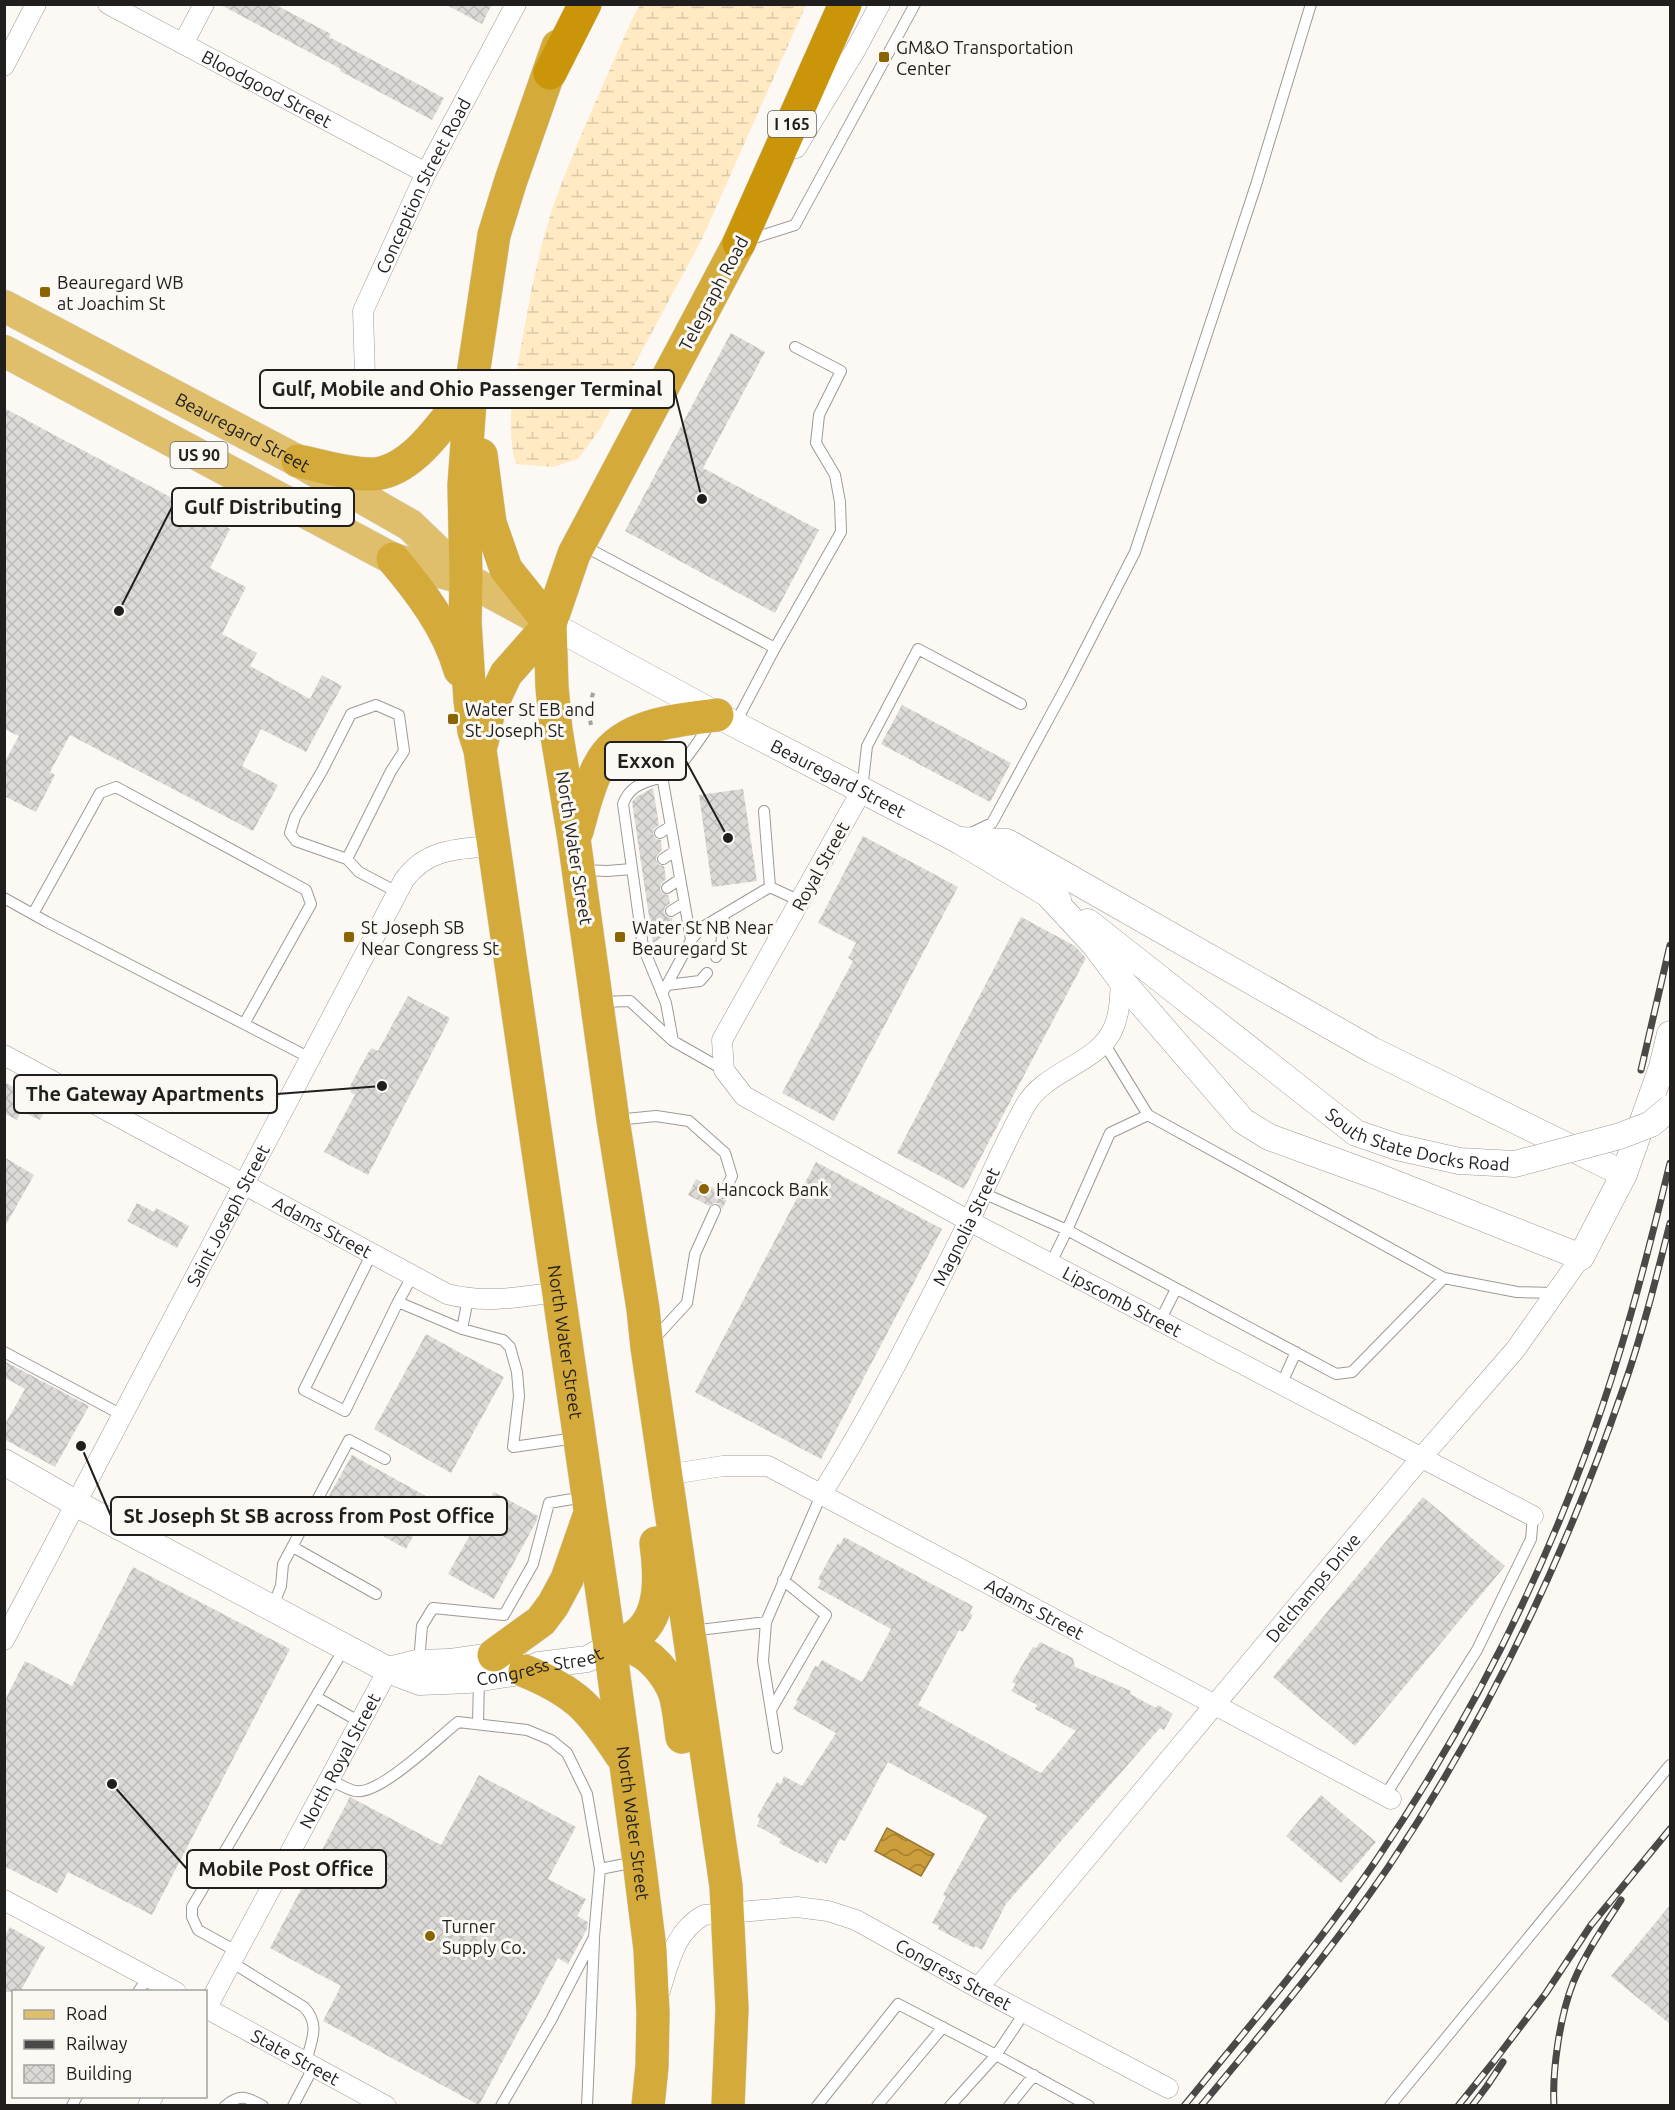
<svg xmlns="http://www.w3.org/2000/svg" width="1675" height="2110" viewBox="0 0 1675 2110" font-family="Ubuntu,sans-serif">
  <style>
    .wetland { fill: url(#wetland-marsh) }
    .water { fill: url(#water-waves); stroke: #987833; stroke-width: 1.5 }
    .building { fill: url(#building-cross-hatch) }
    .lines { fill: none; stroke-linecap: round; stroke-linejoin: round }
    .service-casing { stroke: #9c9a96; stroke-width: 12 }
    .minor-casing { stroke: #9c9a96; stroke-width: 21 }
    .tertiary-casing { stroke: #9c9a96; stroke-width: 27 }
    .primary-casing { stroke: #d7d7d6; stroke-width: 33 }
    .trunk-casing { stroke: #d7d7d6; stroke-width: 34 }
    .motorway-casing { stroke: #d7d7d6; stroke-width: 34 }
    .path { stroke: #a3a19e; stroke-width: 4; stroke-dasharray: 4.5 3; stroke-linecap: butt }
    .service { stroke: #fff; stroke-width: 10 }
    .minor { stroke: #fff; stroke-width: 20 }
    .tertiary { stroke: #fff; stroke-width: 26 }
    .primary { stroke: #dfbf6b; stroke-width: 32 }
    .trunk { stroke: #d4aa3a; stroke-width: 33 }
    .motorway { stroke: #ca9508; stroke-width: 33 }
    .rail-casing { stroke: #4a4947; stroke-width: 7 }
    .rail { stroke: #fcf9f5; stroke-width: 4.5; stroke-dasharray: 14; stroke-linecap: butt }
    .tertiary-bridge-casing { stroke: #9c9a96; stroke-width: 27; stroke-linecap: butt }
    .tertiary-bridge { stroke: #fff; stroke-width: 26 }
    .poi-dot { fill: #896401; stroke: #fcf9f5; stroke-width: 2 }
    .labels { text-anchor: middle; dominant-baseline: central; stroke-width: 6; stroke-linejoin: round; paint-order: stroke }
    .shield { fill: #fcf9f5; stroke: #62605e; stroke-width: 1.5 }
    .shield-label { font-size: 16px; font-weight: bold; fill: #201f1e }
    .poi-label { font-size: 18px; fill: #201f1e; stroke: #fcf9f5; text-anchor: start }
    .street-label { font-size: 18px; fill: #201f1e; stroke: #fcf9f5 }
    .leader { fill: none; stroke: #201f1e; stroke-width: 2 }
    .callout-dot { fill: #201f1e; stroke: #fcf9f5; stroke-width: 2 }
    .callout { fill: #fcf9f5; stroke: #201f1e; stroke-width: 2 }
    .callout-label { font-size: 20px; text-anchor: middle; font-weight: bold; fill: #201f1e }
  </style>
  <defs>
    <pattern id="wetland-marsh" width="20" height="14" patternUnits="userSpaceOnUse" patternTransform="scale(1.5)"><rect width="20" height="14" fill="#ffeac3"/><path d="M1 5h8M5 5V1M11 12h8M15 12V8" fill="none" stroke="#dac8a7"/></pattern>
    <pattern id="water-waves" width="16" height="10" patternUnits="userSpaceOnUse" patternTransform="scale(1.5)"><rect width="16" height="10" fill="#cc9e3c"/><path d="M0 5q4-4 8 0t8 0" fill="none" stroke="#a58032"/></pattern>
    <pattern id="building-cross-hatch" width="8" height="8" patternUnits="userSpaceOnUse" patternTransform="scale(1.5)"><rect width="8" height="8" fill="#dcdad6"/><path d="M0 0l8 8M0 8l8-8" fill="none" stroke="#bcbbb7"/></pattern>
  </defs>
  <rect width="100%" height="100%" fill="#fcf9f5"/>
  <!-- wetland -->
  <path class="wetland" d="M640,5H806L702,239L600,429L578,459L553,467L516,464C505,428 514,388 520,352C529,302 538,249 555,201C578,139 606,78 633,17Z"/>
  <!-- water -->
  <path class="water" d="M887,1828L934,1854L921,1876L875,1851Z"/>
  <!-- building -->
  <path class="building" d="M219,4H274L331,34L329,37L444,98L432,120L340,71L341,69Z
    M445,4H492L482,24Z
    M731,333L765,352L703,468L819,530L775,613L625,531Z
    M4,408L230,529L210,568L246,587L222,634L257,653L250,666L310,699L322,675L342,686L306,752L261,729L242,766L278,785L253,831L70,735L50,772L55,775L36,812L4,796V763L19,736L4,729Z
    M902,705L1011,763L990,802L881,744Z
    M653,788L659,825L654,829L653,834L656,839L661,840L662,850L657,855L656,860L659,865L664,866L666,879L661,884L660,889L663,894L668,895L670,903L665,907L664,912L667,917L672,918L673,930L653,943L632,802L636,797Z
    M743,789L757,881L712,887L699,795Z
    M863,836L958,887L834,1121L782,1093L853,961L848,958L856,943L818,923Z
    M1021,917L1075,946L1086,958L964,1189L897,1153Z
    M408,996L450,1018L368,1175L324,1152L355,1095L350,1092L353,1088L350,1086L368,1053L372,1048L378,1051Z
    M4,1082L48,1105L40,1120L21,1111L17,1120L4,1113Z
    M4,1157L34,1175L4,1228Z
    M816,1162L942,1229L821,1459L695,1392Z
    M696,1179L717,1190V1194L720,1199L727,1200L722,1209L718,1203H714L709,1206L688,1195Z
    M137,1203L154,1212L156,1208L189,1226L177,1248L127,1221Z
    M426,1334L504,1377L451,1473L374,1429Z
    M4,1361L89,1406L55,1467L4,1439V1426L25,1389L4,1377Z
    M352,1455L433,1500L406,1549L325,1503Z
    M494,1492L538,1516L536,1522L494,1599L448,1574Z
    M1423,1497L1505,1566L1355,1746L1273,1677Z
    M844,1537L973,1606L970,1613L973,1615L963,1632L959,1630L918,1705L1041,1773L1076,1731L1035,1709L1037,1705L1011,1691L1016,1684L1012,1682L1033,1647L1036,1648L1040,1642L1073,1658L1075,1667L1131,1691L1130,1694L1156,1708L1158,1705L1173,1714L1164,1730L1160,1728L1006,1904L982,1950L975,1946L974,1948L938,1929L939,1926L932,1923L946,1897L943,1895L987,1816L888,1762L845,1841L840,1839L826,1864L820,1860L818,1863L779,1843L781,1839L757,1826L760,1819L757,1817L777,1782L781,1784L784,1776L802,1786L836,1733L793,1709L798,1701H796L815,1666L818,1667L822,1660L862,1682L891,1629L818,1588L821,1580L818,1579L838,1543L840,1545Z
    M133,1567L290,1649L152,1915L68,1872L57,1893L4,1866V1702L25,1661L72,1686Z
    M479,1775L576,1827L548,1879L586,1899L577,1916L588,1922L587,1929L568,1964L558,1958L479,2105L323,2021L341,1986L270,1948L350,1797L441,1845Z
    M1321,1795L1376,1842L1341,1883L1286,1836Z
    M1671,1904V2025L1611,1976Z
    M10,1927L45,1947L20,1992H4V1937Z"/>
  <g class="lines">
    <defs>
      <path id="service" d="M748,240L795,225L915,4
        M582,545L775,648
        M735,724L775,648L841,532L840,502L835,475L816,443L819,415L841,371L795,347
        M662,776L691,940
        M862,790L867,746L918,649L1021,704
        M764,811L770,887
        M660,833L671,826
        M969,834L992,823L1068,683L1135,552L1256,185L1311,4
        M347,859L391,771L404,751L399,715L376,705L351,714L322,771L295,817L290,833L296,841L347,859L359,872L397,892
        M663,859L675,851
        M581,870L607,871L632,869
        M667,888L680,879
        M4,898L47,922L310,1058
        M671,911L684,903
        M33,914L100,793L116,787L306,890L311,904L244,1024
        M716,957L721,947L724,915
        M667,985L700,981L707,973
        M662,994L691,940L701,928L770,887L800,901
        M600,1002L630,1001L673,1041L724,1070
        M673,1041L666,1003L643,947L623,804C632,779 654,783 673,772C683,766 703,734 711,723
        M1104,1043L1148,1115L1444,1278L1517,1292L1556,1293
        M1148,1115L1110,1133L1067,1230L1336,1374L1352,1372L1444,1278
        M616,1120L656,1116L689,1121L725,1153L732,1176L724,1193
        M983,1193L1067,1230L1051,1263
        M372,1253L304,1390L345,1411L398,1302
        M413,1275L398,1302L462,1329L503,1340L510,1347L517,1372L519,1396L513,1447L576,1438
        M1160,1321L1176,1289
        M462,1329L468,1299
        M653,1340L687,1303L695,1254L715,1210
        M4,1352L122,1415
        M1281,1385L1296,1352
        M293,1547L376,1594
        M272,1608L281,1586L283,1564L349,1440L385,1459
        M691,1631L766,1622
        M419,1662L422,1626L433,1608L504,1615L533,1564L549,1503L584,1497
        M316,1697L360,1722
        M771,1710L826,1615L783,1580
        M478,1724L479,1679
        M777,1748L763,1661L766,1622L822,1493
        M329,1779C337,1783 346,1789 355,1791C379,1796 438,1738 458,1722L527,1730L551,1740L567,1753L587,1794L600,1869L594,1937L551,2020L501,2106
        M1385,1796L1477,1650L1531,1539L1533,1516
        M600,1869L635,1862
        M236,1951L198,1930L192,1917V1907L345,1647
        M231,1962L304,2007C321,2025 311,2041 306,2062
        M138,1992L148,1977
        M72,2106L77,2096
        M225,2106C240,2093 247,2097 263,2106
        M293,2106L314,2066
        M587,2106L594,1940
        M817,2106L898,2004L996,2055L1025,2012
        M877,2106L943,2027
        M950,2106L996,2055L1089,2106
        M1009,2106L1034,2075
        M1390,2106L1670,1765"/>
      <g id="minor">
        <path id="s1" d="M108,4L426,173"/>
        <path d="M183,44L204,4"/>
        <path d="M4,66L36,4"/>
        <path d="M796,148L856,49L880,4"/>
        <path id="s2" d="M365,376L363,311L426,173L516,4"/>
        <path id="s3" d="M862,790L722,1040L724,1070L744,1096L969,1221L1533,1516"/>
        <path id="s4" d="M4,1055L447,1294C486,1304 519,1297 558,1292"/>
        <path id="s5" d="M666,1475L723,1466H768L1391,1799"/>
        <path id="s6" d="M822,1493C877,1406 923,1313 969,1221C988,1183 1004,1143 1025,1106C1045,1070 1098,1064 1113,1029C1120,1014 1120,996 1121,980"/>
        <path id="s7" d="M4,1640L404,880C427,848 458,849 494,846"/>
        <path d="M4,1900L176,1992"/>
        <path id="s8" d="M978,1988L1421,1458L1515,1350L1581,1257"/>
        <path id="s9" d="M660,1991C669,1962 675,1931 704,1915L797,1907L828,1911L856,1920L978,1988L1168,2088"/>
        <path id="s10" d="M206,2008L386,2106"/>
        <path id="s11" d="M206,2009L388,1670"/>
        <path d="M148,2106L153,2096"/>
      </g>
      <g id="tertiary">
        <path id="s12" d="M550,624L717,715L958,840L1058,900"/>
        <path d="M958,840L1007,842L1372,1050L1624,1174"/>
        <path d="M1045,891L1095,945L1121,980L1243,1121L1269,1137L1379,1177L1581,1257L1624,1174L1662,1067L1670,1034"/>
        <path d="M1088,922L1192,1004"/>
        <path id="s13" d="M4,1462L77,1504L388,1670L420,1682L469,1680L525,1671L539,1665L587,1659L610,1647"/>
        <path d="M388,1670L416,1663L449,1662L512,1653"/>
      </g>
      <g id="primary">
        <path id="s14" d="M4,306L298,461L410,525L463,576"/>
        <path d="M4,351L393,559L466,579L549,624"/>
      </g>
      <g id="trunk">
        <path id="s15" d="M558,46L511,180L494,235L471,388L464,485L466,579L465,622L470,700L474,731L480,750L610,1647L639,1861L650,1949L653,2013L652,2066L648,2106"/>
        <path d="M481,455L490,523L506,569L550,624"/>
        <path d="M298,461C319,465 360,478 381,473C418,465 448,416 471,388"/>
        <path d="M393,559C421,592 448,628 460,670"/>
        <path d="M482,742L489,710L506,674L550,624"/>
        <path d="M577,831C583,810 588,786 599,766C620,723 676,721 717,715"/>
        <path d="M610,1647C617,1644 625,1642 632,1638C664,1619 660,1573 656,1543"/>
        <path d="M610,1647C616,1647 623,1645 629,1647C650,1652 668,1675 675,1694C679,1708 680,1723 682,1737"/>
        <path d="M494,1655L541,1621L553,1605L567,1579L588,1519"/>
        <path d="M525,1671C576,1692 591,1709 621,1755"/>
        <path d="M728,2106L732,2009L726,1886L647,1347L643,1309L613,1120L574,839L556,730L552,687L550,624L574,554L739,243"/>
      </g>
      <path id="motorway" d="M550,73L585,4
        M739,243L845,4"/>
    </defs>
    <!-- service casing -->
    <use href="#service" class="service-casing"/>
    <!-- minor casing -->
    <use href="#minor" class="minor-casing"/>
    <!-- tertiary casing -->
    <use href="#tertiary" class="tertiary-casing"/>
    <!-- primary casing -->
    <use href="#primary" class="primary-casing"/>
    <!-- trunk casing -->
    <use href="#trunk" class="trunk-casing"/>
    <!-- motorway casing -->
    <use href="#motorway" class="motorway-casing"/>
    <!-- path -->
    <path class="path" d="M591,725L589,715L593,712L592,697L594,690
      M511,731L512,735L525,733"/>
    <!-- service -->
    <use href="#service" class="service"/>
    <!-- minor -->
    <use href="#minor" class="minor"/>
    <!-- tertiary -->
    <use href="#tertiary" class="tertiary"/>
    <!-- primary -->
    <use href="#primary" class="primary"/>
    <!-- trunk -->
    <use href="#trunk" class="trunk"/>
    <!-- motorway -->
    <use href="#motorway" class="motorway"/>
    <defs>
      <path id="rail" d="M1641,1070L1670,945
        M1184,2106C1250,2025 1318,1946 1377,1859C1461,1735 1532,1598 1584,1458C1620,1362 1646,1262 1670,1163
        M1201,2106C1266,2028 1332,1950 1389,1866C1488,1718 1565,1557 1623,1389C1642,1335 1656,1279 1670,1223
        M1458,2106L1495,2060L1546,1993L1591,1925L1670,1829
        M1472,2106L1487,2086L1503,2062
        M1554,2106C1552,2070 1560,2016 1573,1983C1585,1954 1604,1926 1621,1900"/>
    </defs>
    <!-- rail casing -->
    <use href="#rail" class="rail-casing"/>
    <!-- rail -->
    <use href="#rail" class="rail"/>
    <defs>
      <g id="tertiary-bridge">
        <path id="s16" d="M1192,1004L1356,1133L1397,1147L1459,1161L1515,1164L1620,1136L1651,1124L1670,1108"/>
      </g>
    </defs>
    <!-- tertiary-bridge casing -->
    <use href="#tertiary-bridge" class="tertiary-bridge-casing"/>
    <!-- tertiary-bridge -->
    <use href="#tertiary-bridge" class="tertiary-bridge"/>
  </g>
  <!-- markers -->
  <g class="poi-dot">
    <rect x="878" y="51" width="12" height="12" rx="3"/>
    <rect x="39" y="286" width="12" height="12" rx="3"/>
    <rect x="447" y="713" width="12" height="12" rx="3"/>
    <rect x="343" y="931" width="12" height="12" rx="3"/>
    <rect x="614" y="931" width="12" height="12" rx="3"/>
    <circle cx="704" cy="1189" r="6"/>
    <circle cx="430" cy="1936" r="6"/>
  </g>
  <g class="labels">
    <!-- shield labels -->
    <g class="shield">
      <rect x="768" y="111" width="48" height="26" rx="4.5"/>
      <rect x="170.5" y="442" width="57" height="26" rx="4.5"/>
    </g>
    <g class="shield-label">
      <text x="792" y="124">I 165</text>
      <text x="199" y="455">US 90</text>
    </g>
    <!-- poi labels -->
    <g class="poi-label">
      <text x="896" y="47">GM&amp;O Transportation<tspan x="896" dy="21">Center</tspan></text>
      <text x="57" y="282">Beauregard WB<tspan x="57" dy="21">at Joachim St</tspan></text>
      <text x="465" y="709">Water St EB and<tspan x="465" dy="21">St Joseph St</tspan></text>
      <text x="361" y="927">St Joseph SB<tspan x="361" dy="21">Near Congress St</tspan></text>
      <text x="632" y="927">Water St NB Near<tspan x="632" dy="21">Beauregard St</tspan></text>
      <text x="716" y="1189">Hancock Bank</text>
      <text x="442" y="1926">Turner<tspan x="442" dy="21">Supply Co.</tspan></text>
    </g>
    <!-- street labels -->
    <g class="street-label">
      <text stroke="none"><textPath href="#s1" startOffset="180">Bloodgood Street</textPath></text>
      <text stroke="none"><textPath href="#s2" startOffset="204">Conception Street Road</textPath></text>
      <text transform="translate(713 293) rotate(-62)">Telegraph Road</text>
      <text stroke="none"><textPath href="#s14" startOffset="270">Beauregard Street</textPath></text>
      <text stroke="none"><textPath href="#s12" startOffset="327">Beauregard Street</textPath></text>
      <text transform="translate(575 848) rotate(81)">North Water Street</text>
      <text transform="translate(820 866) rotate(-61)">Royal Street</text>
      <text stroke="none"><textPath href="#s16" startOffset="270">South State Docks Road</textPath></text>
      <text stroke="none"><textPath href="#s7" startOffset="480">Saint Joseph Street</textPath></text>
      <text stroke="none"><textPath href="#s4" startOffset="362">Adams Street</textPath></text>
      <text stroke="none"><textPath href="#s6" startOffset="303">Magnolia Street</textPath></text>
      <text stroke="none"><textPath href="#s3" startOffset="780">Lipscomb Street</textPath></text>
      <text stroke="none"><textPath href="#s15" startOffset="1316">North Water Street</textPath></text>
      <text stroke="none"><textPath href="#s8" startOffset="522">Delchamps Drive</textPath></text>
      <text stroke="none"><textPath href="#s5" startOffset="405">Adams Street</textPath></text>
      <text stroke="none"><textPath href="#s13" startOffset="592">Congress Street</textPath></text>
      <text stroke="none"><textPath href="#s11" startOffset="282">North Royal Street</textPath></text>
      <text stroke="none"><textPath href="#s15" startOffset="1802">North Water Street</textPath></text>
      <text stroke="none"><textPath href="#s9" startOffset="356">Congress Street</textPath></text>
      <text stroke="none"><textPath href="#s10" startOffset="102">State Street</textPath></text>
    </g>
  </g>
  <!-- callouts -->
  <path class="leader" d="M702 499L674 389M119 611L172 507M728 838L686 761M382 1086L277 1094M81 1446L111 1516M112 1784L187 1869"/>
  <g class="callout-dot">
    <circle cx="702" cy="499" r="6"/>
    <circle cx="119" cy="611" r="6"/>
    <circle cx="728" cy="838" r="6"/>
    <circle cx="382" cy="1086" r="6"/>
    <circle cx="81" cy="1446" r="6"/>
    <circle cx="112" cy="1784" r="6"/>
  </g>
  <g class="callout">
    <rect x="260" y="370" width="414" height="38" rx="6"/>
    <rect x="172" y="488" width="182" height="38" rx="6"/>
    <rect x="605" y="742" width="81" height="38" rx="6"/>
    <rect x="14" y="1075" width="263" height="38" rx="6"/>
    <rect x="111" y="1497" width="396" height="38" rx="6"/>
    <rect x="187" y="1850" width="199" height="38" rx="6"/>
  </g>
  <g class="callout-label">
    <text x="467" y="396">Gulf, Mobile and Ohio Passenger Terminal</text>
    <text x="263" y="514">Gulf Distributing</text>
    <text x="646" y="768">Exxon</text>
    <text x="145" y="1101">The Gateway Apartments</text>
    <text x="309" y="1523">St Joseph St SB across from Post Office</text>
    <text x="286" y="1876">Mobile Post Office</text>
  </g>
  <!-- border -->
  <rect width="1675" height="2110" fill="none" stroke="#201f1e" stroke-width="12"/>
  <!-- legend -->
  <rect x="12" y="1990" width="195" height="108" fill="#fcf9f5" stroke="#a4a29f" stroke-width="1.5"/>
  <rect x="24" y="2010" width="30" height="9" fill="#dfbf6b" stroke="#a4a29f" stroke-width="1.5"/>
  <text x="66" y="2020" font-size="18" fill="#201f1e">Road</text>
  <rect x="24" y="2040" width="30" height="9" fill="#4a4947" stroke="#a4a29f" stroke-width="1.5"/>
  <text x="66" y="2050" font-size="18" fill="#201f1e">Railway</text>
  <rect x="24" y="2065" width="30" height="18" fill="url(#building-cross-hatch)" stroke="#a4a29f" stroke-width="1.5"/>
  <text x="66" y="2080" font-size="18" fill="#201f1e">Building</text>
</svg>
